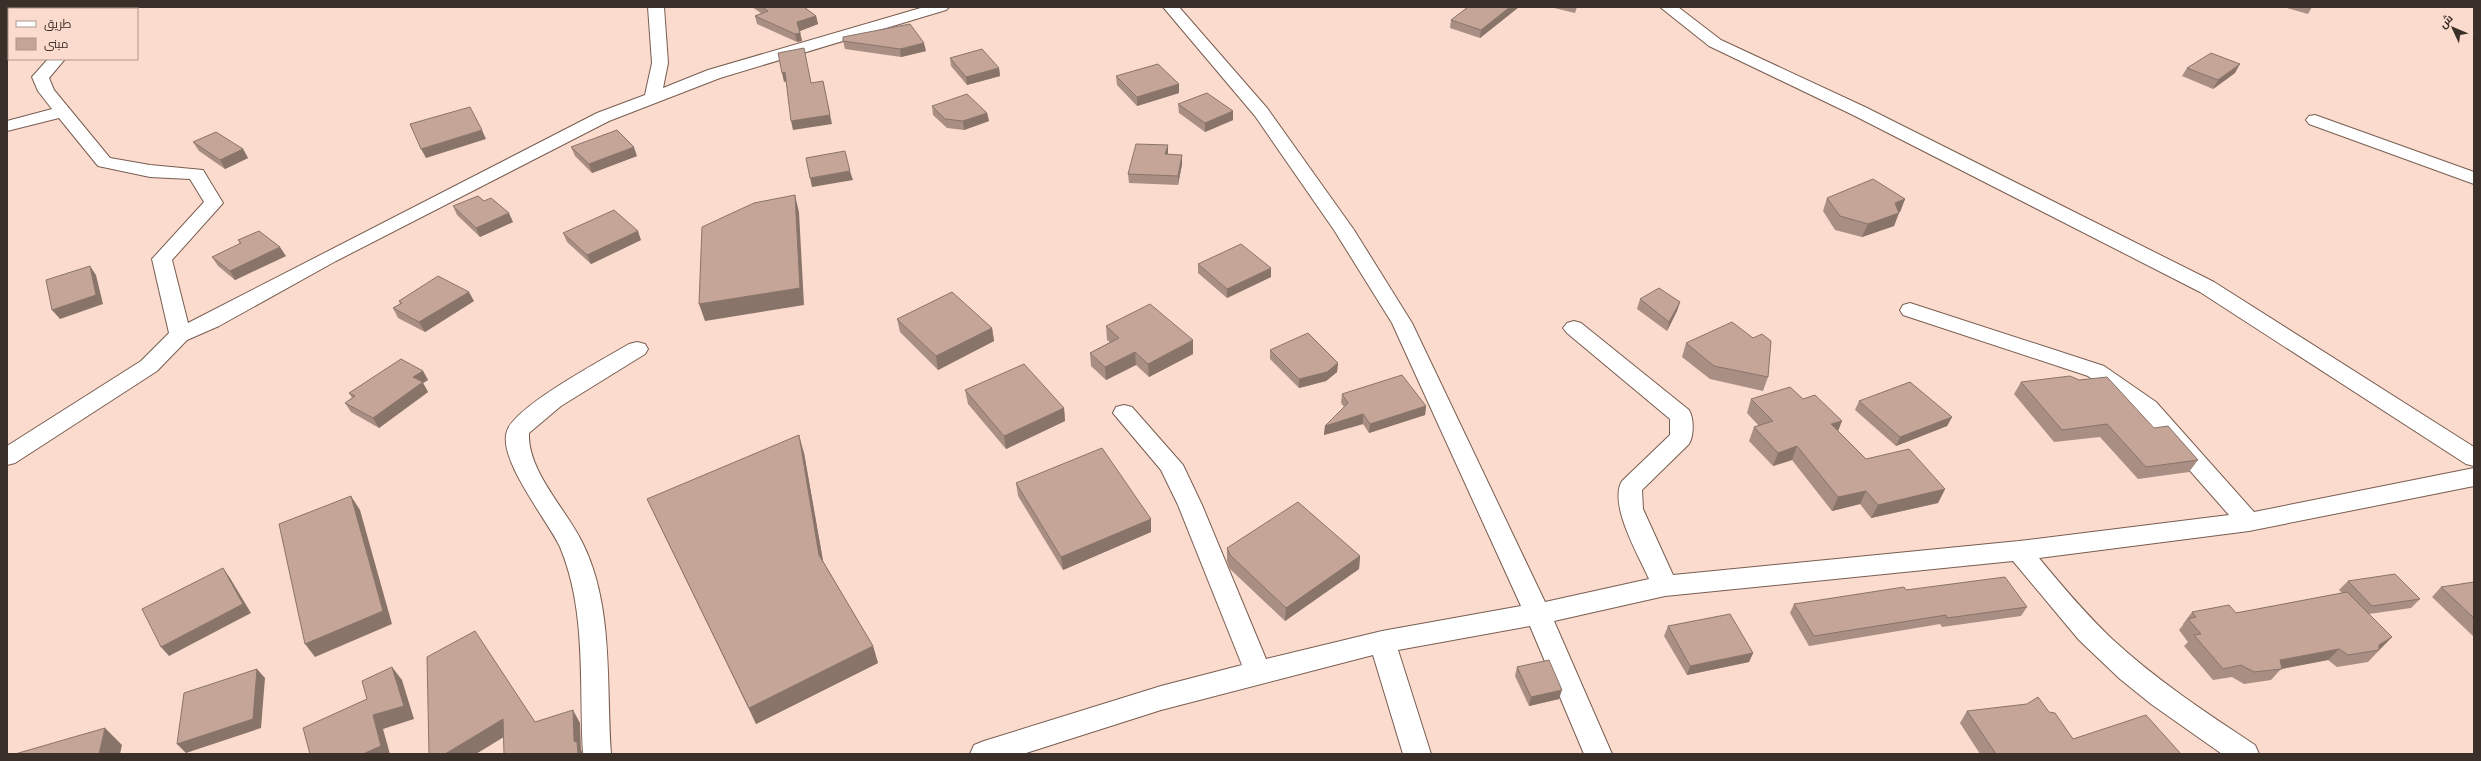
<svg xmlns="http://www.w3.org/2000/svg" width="2481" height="761" viewBox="0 0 2481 761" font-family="'Varela Round',Cairo,sans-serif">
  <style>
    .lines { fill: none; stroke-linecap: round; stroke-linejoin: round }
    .minor-casing { stroke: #785d50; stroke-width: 2 }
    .minor { fill: #fff; fill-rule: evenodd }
    .wall { fill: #a98e83 }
    .shaded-wall { fill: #89746a }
    .building { fill: #c4a598; stroke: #89746a }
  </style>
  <rect width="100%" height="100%" fill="#fbdbcd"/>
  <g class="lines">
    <defs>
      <path id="minor" d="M28,7H44L46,9H30Z
        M648,7H664L668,63L663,88L708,70L924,7H949L946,10L720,78L609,121L336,261L219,326L187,340L157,371L15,463L7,465V446L141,361L169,333L152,259L204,202L190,179L150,177L98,166L59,118L7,131V121L52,109L38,91L32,77L48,59H65L49,78L54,90L110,158L150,165L203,170L223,203L172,260L188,323L597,113L645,95L652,63Z
        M1163,7H1179L1267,108L1354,230L1412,323L1545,602L1649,579C1639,556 1608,504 1622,481L1670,435V419L1567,333L1563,328L1567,323L1574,321L1581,323L1689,410C1694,419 1694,435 1689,444L1642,490L1643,509L1673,575L2019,541L2229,515L2140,414L2088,376L1903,315L1900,310L1903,305L1910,303L2104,366L2156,402L2254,512L2474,468V486L2249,531L2039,558C2062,586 2085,613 2111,638C2155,679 2205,712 2255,745L2259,754H2222L2151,704L2120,679L2079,640L2013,561L1665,596L1554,621L1612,754H1584L1530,626L1398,650L1431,754H1403L1373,655L1161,710L1023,754H970L974,745L984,741L1161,686L1242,665L1178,505L1161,470L1113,413L1116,407L1124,405L1132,407L1183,465L1202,505L1266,659L1382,631L1521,606L1392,323L1334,230L1255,116Z
        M1660,7H1678L1721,40L1865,107L2214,282L2474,447V466L2466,464L2200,292L1853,115L1709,46Z
        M2315,115L2474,172V184L2309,124L2306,120L2309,116Z
        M637,342L645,344L648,349L645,354L561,406L529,433C527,471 567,510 583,544C614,607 606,685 611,754H583C579,686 587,611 560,547C548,521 497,459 507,431C515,406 604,359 629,344Z"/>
    </defs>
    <!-- minor casing -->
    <use href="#minor" class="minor-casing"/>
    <!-- minor -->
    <use href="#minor" class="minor"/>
  </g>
  <!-- wall -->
  <path class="wall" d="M752,7H804L816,16L818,24L800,31L802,41L797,42L757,24L755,16L761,13Z
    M1468,7H1519L1480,38L1450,28L1451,20Z
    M1550,7H1577L1575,13Z
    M2283,7H2312L2308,14Z
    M843,41L926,51L901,57L845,49Z
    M950,58L999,68L1000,76L967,85L951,66Z
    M2187,68L2235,73L2213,89L2182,76Z
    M1116,76L1179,84V93L1137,106L1117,85Z
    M1178,104L1233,111V120L1205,132L1179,113Z
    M932,106L987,113L989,121L964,130L947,128L933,115Z
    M193,142L243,149L248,158L225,169L199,151Z
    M571,147L637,156L592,173L575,156Z
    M1168,154L1182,164L1178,185L1129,183L1128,174Z
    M1827,198L1905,199L1900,212H1899L1894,226L1862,237L1835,230L1823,211Z
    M484,201L513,222L480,237L457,215L453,206Z
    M563,233L641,240L591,264L567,242Z
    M238,240L286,256L235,280L218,266L212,257L240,244Z
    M1198,264L1271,277L1227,298L1198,273Z
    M1640,299L1680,302L1677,311L1667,331L1637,309Z
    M399,301H474L425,332L398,318L393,308L400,304Z
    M897,319L992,328L994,341L938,370L900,332Z
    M1106,326L1193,354L1149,377L1136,365L1106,380L1091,366L1090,353L1110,342L1107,340Z
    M1753,338L1768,377L1763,391L1710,379L1682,357L1686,343Z
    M1270,350L1338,363L1337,372L1326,381L1299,388L1270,359Z
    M423,371L428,380L423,383L428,392L379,428L351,412L345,403L352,398L349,393Z
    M2021,382L2154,428L2198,460L2189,472L2138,479L2100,437L2054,442L2014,394Z
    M965,390L1064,408L1065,421L1006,449L968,404Z
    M1342,394L1426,406L1425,415L1369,433L1363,424L1324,435L1325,426L1344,407L1341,403Z
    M1751,399L1838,431L1866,459L1945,489L1938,503L1871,518L1860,504L1832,511L1792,460L1773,466L1749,441L1754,427L1759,426L1747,413Z
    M1859,401L1952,417L1947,426L1896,446L1855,410Z
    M804,453L823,561L873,646L878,663L756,724L655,516L647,499Z
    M1016,483L1151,532L1063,570L1018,496Z
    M1227,548L1360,556L1359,569L1285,621L1230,569L1227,561Z
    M2348,581L2420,599L2411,608L2369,614L2392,637L2368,662L2337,667L2328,660L2281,669L2271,680L2244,684L2232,677L2213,680L2184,646L2188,642L2179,630L2183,625V624L2192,612L2236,613L2342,593L2339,590Z
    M2474,582V637L2432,597L2441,587Z
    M1906,590L2027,607L2021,616L1942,627L1940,624L1809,646L1790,613L1794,604Z
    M1668,626L1753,653L1749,662L1687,675L1664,636Z
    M1517,667L1559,699L1529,706L1515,676Z
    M1967,711L2049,712L2073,739L2181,754H1980L1960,723Z"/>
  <!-- shaded-wall -->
  <path class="shaded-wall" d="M1510,7H1519L1480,38L1481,30Z
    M816,16L818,24L800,31L797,22Z
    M800,33L802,41L797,42L795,34Z
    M924,43L926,51L901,57L900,49Z
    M2240,64L2235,73L2213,89L2218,80Z
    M999,68L1000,76L967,85L966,77Z
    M785,72L787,81L784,82L782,73Z
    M823,81L832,124L793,130L791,121Z
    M1179,84V93L1137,106V97Z
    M1233,111V120L1205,132V123Z
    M987,113L989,121L964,130L963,121Z
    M482,130L486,139L426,158L421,149Z
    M1168,145V154L1166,163L1165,154Z
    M634,147L637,156L592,173L589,164Z
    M243,149L248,158L225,169L220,160Z
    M1182,155V164L1178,185V176Z
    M850,171L853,180L812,187L810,178Z
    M795,195L799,212L804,305L705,321L699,304Z
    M1905,199L1900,212L1893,215L1899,213L1894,226L1862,237L1868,224L1895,203Z
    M509,213L513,222L480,237L476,228Z
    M638,231L641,240L591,264L587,255Z
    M280,247L286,256L235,280L230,271Z
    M90,266L96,275L103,304L60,319L52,310Z
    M1271,268V277L1227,298V289Z
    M469,292L474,301L425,332L419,322Z
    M1680,302L1677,311L1667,331L1669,322Z
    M992,328L994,341L938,370L936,356Z
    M1193,340V354L1149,377L1148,364Z
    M1135,352L1136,365L1106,380L1105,367Z
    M1338,363L1337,372L1326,381L1299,388V379Z
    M423,371L428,380L423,383L428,392L379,428L373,418L413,377Z
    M1426,406L1425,415L1369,433L1370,424Z
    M1064,408L1065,421L1006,449L1004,436Z
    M1363,414V424L1324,435L1325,426Z
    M1952,417L1947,426L1896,446L1900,437Z
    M1842,421L1837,434L1831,424Z
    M799,435L804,453L825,572L819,555Z
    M1797,446L1792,460L1773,466L1778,453Z
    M1945,489L1938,503L1871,518L1878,505Z
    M1866,491L1860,504L1832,511L1838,497Z
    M351,496L360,510L392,624L315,657L305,644Z
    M1151,519V532L1063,570L1061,557Z
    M1360,556L1359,569L1285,621L1286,608Z
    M223,568L230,578L251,613L169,656L161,647Z
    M2392,637L2381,648L2378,650L2379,645Z
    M873,646L878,663L756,724L749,708Z
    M2339,649L2328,660L2281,669H2282L2280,660Z
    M1753,653L1749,662L1687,675L1690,666Z
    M392,667L402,680L414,719L383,729L390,754H363L373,715Z
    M257,669L265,678L261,728L186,753L177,744Z
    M1562,690L1559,699L1529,706L1531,697Z
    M573,710L580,723L581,750L584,754H578L574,741Z
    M503,719L512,732L476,754H445Z
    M105,728L122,745L120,754H99Z"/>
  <!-- building -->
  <path class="building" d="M762,7H804L816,16L797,22L800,33L795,34L755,16L768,11Z
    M1468,7H1510L1481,30L1451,20Z
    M910,24L924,43L900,49L843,41V37Z
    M804,48L811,83L823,81L830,115L791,121L785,72L782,73L778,53Z
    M982,49L999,68L966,77L950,58Z
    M2211,53L2240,64L2218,80L2187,68Z
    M1158,64L1179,84L1137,97L1116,76Z
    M1207,93L1233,111L1205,123L1178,104Z
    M967,94L987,113L963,121L945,119L932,106Z
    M470,107L482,130L421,149L410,124Z
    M617,130L634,147L589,164L571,147Z
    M216,132L243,149L220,160L193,142Z
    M1136,144L1168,145L1165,154L1182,155L1178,176L1128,174Z
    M845,151L850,171L810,178L806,158Z
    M1873,179L1905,199L1895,203L1899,213L1868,224L1840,216L1827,198Z
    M795,195L800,288L699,304L702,227L754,203Z
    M478,196L484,201L491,198L509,213L476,228L453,206Z
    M614,210L638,231L587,255L563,233Z
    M259,231L280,247L230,271L212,257L241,243L238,240Z
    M1241,244L1271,268L1227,289L1198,264Z
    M90,266L96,295L52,310L46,280Z
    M438,276L469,292L419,322L393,308L402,303L399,301Z
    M1659,288L1680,302L1669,322L1640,299Z
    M952,292L992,328L936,356L897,319Z
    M1150,304L1193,340L1148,364L1135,352L1105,367L1090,353L1119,338L1106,326Z
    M1732,322L1753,338L1762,334L1771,341L1768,377L1714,366L1686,343Z
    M1308,333L1338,363L1327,372L1299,379L1270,350Z
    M401,359L423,371L413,377L423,382L373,418L345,403L355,396L349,393Z
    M1024,364L1064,408L1004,436L965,390Z
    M1402,375L1426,406L1370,424L1363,414L1325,426L1348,403L1342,394Z
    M2070,376L2079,380L2107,377L2154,428L2168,426L2198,460L2146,467L2107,424L2062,430L2021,382Z
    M1910,382L1952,417L1900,437L1859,401Z
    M1790,387L1803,399L1815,395L1842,421L1831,424L1866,459L1909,449L1945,489L1878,505L1866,491L1838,497L1797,446L1778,453L1754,427L1773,421L1751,399Z
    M799,435L819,555L873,646L749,708L647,499Z
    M1102,448L1151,519L1061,557L1016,483Z
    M351,496L383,611L305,644L279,524Z
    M1298,502L1360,556L1286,608L1230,555L1227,548Z
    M223,568L243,604L161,647L142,609Z
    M2395,574L2420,599L2372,606L2348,581Z
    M2005,577L2027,607L1947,618L1946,615L1814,636L1794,604L1904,587L1906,590Z
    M2474,582V618L2441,587Z
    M2347,592L2392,637L2379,645V650L2348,655L2339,649L2280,660L2282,669L2254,672L2241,665L2223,669L2194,635L2201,634L2188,619L2196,617L2192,612L2229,605L2236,613Z
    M1730,614L1753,653L1690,666L1668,626Z
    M475,631L535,722L573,710L574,741L577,742L578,754H504L503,719L445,754H429L427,657Z
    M1549,660L1562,690L1531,697L1517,667Z
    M392,667L404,706L373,715L381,746L363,754H310L303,728L367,699L362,681Z
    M257,669L253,719L177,744L184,693Z
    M2038,697L2049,712L2055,713L2073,739L2146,715L2181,754H1996L1967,711L2027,704Z
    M105,728L99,754H15Z"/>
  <!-- border -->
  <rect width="2481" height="761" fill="none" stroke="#3b2f29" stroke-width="16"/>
  <!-- legend -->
  <rect x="8" y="8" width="130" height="52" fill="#fbdbcd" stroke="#ae968b"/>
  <rect x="16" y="21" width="20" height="6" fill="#ffffff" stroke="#ae968b"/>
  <text x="44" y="28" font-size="12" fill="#3b2f29">طريق</text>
  <rect x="16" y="38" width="20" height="12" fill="#c4a598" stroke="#ae968b"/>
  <text x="44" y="48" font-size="12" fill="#3b2f29">مبنى</text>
  <!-- north arrow -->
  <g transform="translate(2453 28) rotate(314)" stroke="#fbdbcd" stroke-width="3" paint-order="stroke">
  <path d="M0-3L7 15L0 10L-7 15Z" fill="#3b2f29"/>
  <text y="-6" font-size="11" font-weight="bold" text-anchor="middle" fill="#3b2f29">ش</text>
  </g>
</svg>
